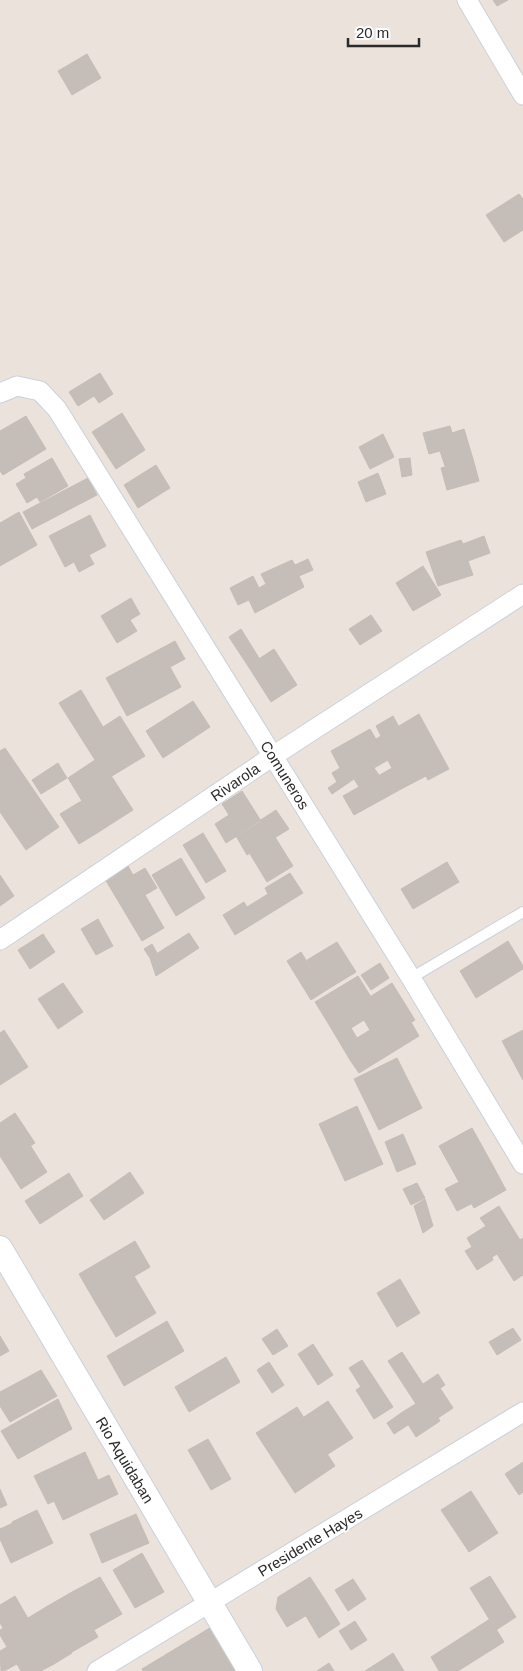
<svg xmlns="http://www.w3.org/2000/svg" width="523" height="1671" viewBox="0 0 523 1671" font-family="Helvetica,sans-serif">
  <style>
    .building { fill: #c4bdb8; stroke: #c6bdb6; fill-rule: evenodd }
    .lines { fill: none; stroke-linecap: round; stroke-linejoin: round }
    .service-casing { stroke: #cad1db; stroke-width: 12 }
    .minor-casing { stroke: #cad1db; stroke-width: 21 }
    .tertiary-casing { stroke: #cad1db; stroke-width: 26 }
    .service { stroke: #fff; stroke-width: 10 }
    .minor { stroke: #fff; stroke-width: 19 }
    .tertiary { stroke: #fff; stroke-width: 24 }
    .labels { text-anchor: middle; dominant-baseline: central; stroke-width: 4; stroke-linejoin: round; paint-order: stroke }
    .street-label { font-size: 15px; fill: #2a2a2a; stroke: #fff }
  </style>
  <rect width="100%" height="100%" fill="#ebe2dc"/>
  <!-- building -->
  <path class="building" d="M493,0H508L497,6Z
    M87,54L101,78L72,95L58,71Z
    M519,194L523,199V230L504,242L486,215Z
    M100,373L113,394L99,403L94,396L78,406L69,392Z
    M122,413L145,450L116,469L92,432Z
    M26,416L46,449L3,475L0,471V431Z
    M450,426L452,433L464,429L473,459L445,466L440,451L429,454L423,433Z
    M383,434L394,457L370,469L359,447Z
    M52,458L68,486L40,502L37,497L27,503L16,484L26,478L24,474Z
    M410,458L412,475L402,477L399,459Z
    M473,459L479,481L447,490L441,468Z
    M156,465L170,488L138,508L124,485Z
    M378,473L386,494L366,502L358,482Z
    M88,478L97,495L32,529L23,512Z
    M19,512L37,545L0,566V523Z
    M90,515L106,546L89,555L94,564L79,572L74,562L65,567L49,536Z
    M484,536L490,553L468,561L473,575L438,586L426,552L461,540L463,544Z
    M308,559L313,570L299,576L304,587L255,613L249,600L238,605L230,588L253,576L259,588L266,584L261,574L292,560L295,565Z
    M423,566L441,595L413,611L396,583Z
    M131,598L140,614L130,620L137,631L117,643L101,616Z
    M371,615L382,631L360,645L349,629Z
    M241,629L259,658L248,666L229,637Z
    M175,641L185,659L170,667L181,687L127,716L106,678Z
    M274,649L297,685L271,702L248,666Z
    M81,690L103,727L120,716L145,756L107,779L59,703Z
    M193,701L210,727L163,758L146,731Z
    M419,714L449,769L428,780L399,726Z
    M393,716L426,776L403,788L376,739L381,736L376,726Z
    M370,729L388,760L374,768L379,775L359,787L354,779L332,794L328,788L337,782L332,773L340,768L331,751Z
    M5,748L59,827L26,850L0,812V751Z
    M95,760L107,779L112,777L133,810L97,833L78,803L82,801L68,778Z
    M58,763L67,778L41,794L32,780Z
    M392,768L403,788L354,815L343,796Z
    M242,791L261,821L226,843L215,824L229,815L222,804Z
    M78,803L97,833L79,844L60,814Z
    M276,810L289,829L247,855L236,836Z
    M203,833L226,871L206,883L183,845Z
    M275,837L293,866L267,882L250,854Z
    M181,858L205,898L176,916L152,875Z
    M447,862L459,882L413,909L401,889Z
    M128,866L133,875L145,868L157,888L145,895L164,928L142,941L105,879Z
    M290,873L303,893L235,935L223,915L244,902L247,907L268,894L265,888Z
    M0,875L14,896L0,906Z
    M98,919L113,946L96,955L81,929Z
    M189,933L199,948L156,976L150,958Z
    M43,934L55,952L30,969L18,950Z
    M508,941L523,966V969L476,998L460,971Z
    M337,942L356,972L325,991L307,960Z
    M152,944L157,953L150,958L144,949Z
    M301,952L325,991L311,1000L287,961Z
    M380,963L389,978L371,990L361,975Z
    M358,976L371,997L328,1023L315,1002Z
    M63,983L83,1012L58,1029L38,999Z
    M392,983L415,1020L350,1060L328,1023ZM364,1020L370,1030L357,1038L351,1028Z
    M411,1022L419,1036L359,1073L350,1060Z
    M4,1030L28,1067L0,1085V1033Z
    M523,1030V1063L516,1067L502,1041Z
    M397,1058L422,1108L379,1130L354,1079Z
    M523,1063V1080L516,1067Z
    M357,1106L383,1164L345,1181L319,1124Z
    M15,1113L35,1143L4,1162L0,1156V1123Z
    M472,1128L492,1164L459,1182L439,1146Z
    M403,1134L416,1164L397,1172L385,1142Z
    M30,1145L47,1172L21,1189L4,1162Z
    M492,1164L506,1190L474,1208L459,1182Z
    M130,1172L144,1193L104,1220L90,1200Z
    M69,1173L83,1196L40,1224L25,1201Z
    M459,1182L471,1204L457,1211L445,1189Z
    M417,1183L425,1198L411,1205L403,1189Z
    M425,1199L433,1226L423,1233L414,1206Z
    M499,1206L520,1240L492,1257L493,1260L477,1270L465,1251L472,1247L467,1238L486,1226L480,1218Z
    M523,1238V1275L514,1281L497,1254Z
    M135,1241L150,1267L94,1300L79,1274Z
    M134,1276L156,1313L116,1337L94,1300Z
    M400,1279L420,1313L397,1327L377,1293Z
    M167,1321L184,1351L124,1386L107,1356Z
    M513,1328L521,1340L497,1355L489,1342Z
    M277,1329L288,1346L273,1355L262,1339Z
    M0,1336L9,1351L0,1356Z
    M313,1344L333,1375L318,1385L298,1354Z
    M402,1352L430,1395L416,1404L388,1361Z
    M226,1357L240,1382L189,1412L175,1387Z
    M362,1360L374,1378L361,1387L349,1368Z
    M269,1362L284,1385L272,1393L257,1370Z
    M41,1370L57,1396L10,1422L0,1406V1392Z
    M438,1374L445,1385L430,1395L423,1384Z
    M374,1378L393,1407L374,1419L356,1390Z
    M440,1388L453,1408L438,1418L425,1398Z
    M425,1398L440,1421L416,1437L401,1413Z
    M58,1399L72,1429L18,1459L1,1431Z
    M328,1401L353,1438L328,1454L304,1417Z
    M297,1407L335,1466L295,1493L256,1433Z
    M401,1413L408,1425L394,1434L387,1423Z
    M208,1439L231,1479L211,1490L188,1450Z
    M85,1452L98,1480L48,1504L34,1476Z
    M523,1462V1492L519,1495L505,1474Z
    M109,1475L118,1494L63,1520L54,1501Z
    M0,1489L7,1505L0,1508Z
    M471,1491L498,1533L469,1552L441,1510Z
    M37,1510L53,1543L28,1555L12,1522Z
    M136,1514L149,1543L102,1563L90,1534Z
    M13,1523L28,1555L11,1563L0,1539V1529Z
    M142,1553L164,1592L135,1608L113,1570Z
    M490,1576L516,1617L496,1630L470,1588Z
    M100,1577L122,1614L94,1630L72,1592Z
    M310,1577L327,1603L287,1627L276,1609L278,1597Z
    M353,1579L366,1599L348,1611L335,1590Z
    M72,1592L98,1637L72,1652L46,1607Z
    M15,1596L26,1615L3,1628L0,1623V1605Z
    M327,1603L340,1624L319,1638L306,1616Z
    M46,1607L72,1653L54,1664L28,1618Z
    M26,1615L54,1664L41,1671H21L0,1635V1630Z
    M490,1619L504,1642L458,1671H439L431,1657Z
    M355,1621L367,1640L351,1650L339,1631Z
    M213,1626L240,1671H143L142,1669Z
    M7,1647L17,1664L4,1671H1L0,1651Z
    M393,1653L404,1671H365Z
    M329,1663L334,1671H317Z"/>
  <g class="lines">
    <defs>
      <path id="service" d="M411,978L523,912"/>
      <path id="minor" d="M467,0L523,95
        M0,393L17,386L40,391L57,409L411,978L523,1164
        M0,940L273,756L523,594
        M97,1671L523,1412"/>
      <path id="tertiary" d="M0,1248L250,1671"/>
    </defs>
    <!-- service casing -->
    <use href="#service" class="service-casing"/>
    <!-- minor casing -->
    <use href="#minor" class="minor-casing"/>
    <!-- tertiary casing -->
    <use href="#tertiary" class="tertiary-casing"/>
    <!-- service -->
    <use href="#service" class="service"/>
    <!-- minor -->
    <use href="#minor" class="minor"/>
    <!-- tertiary -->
    <use href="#tertiary" class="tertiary"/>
  </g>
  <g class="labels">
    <!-- street labels -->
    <g class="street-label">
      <text transform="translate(285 775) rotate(58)">Comuneros</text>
      <text transform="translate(235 782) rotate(-34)">Rivarola</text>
      <text transform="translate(125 1460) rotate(59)">Rio Aquidaban</text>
      <text transform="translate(310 1542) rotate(-31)">Presidente Hayes</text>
    </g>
  </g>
  <!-- scale -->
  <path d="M348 38v8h71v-8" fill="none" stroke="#2a2a2a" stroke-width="2.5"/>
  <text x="356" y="38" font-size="15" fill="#2a2a2a" stroke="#ffffff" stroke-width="4" paint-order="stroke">20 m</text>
</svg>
